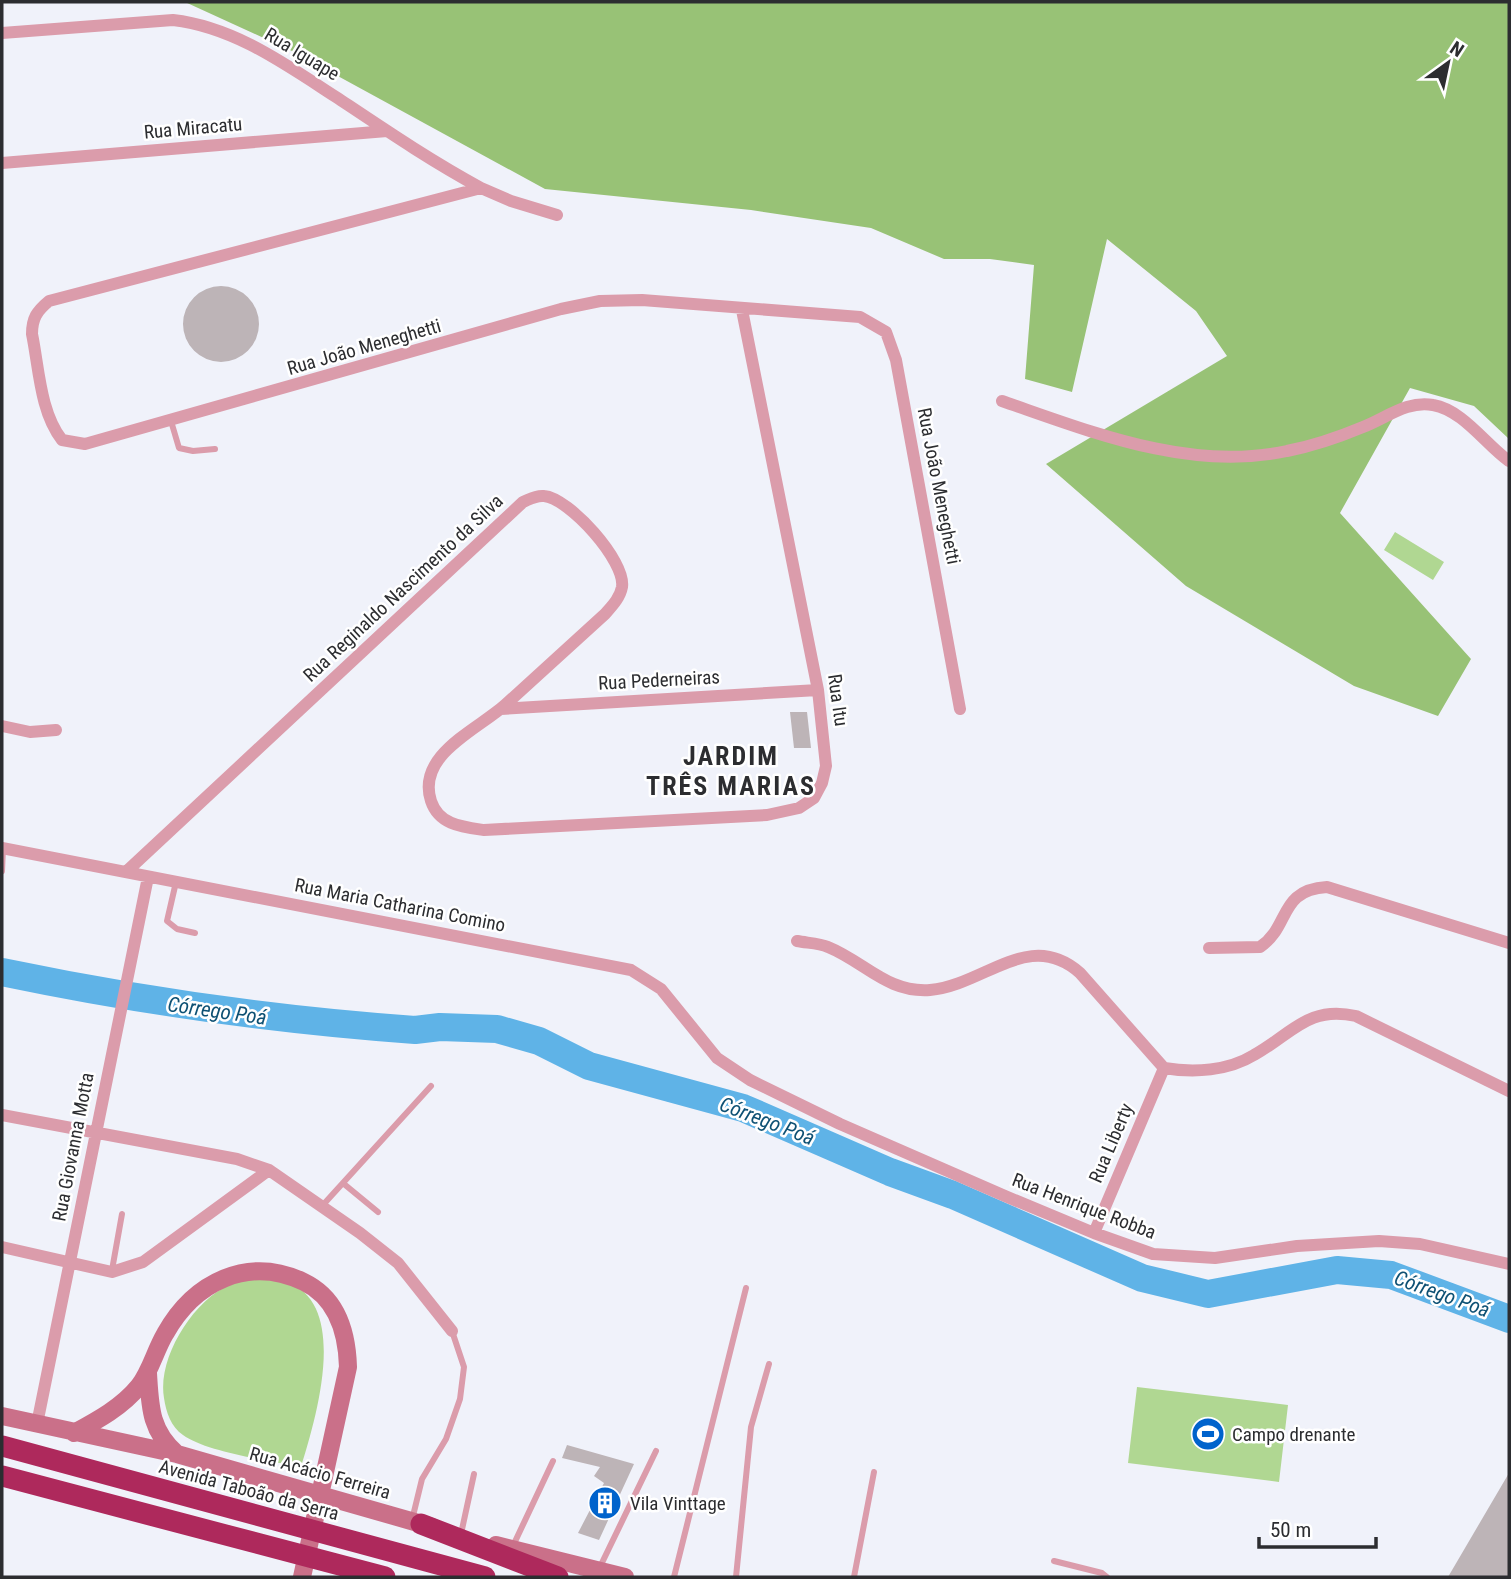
<svg xmlns="http://www.w3.org/2000/svg" width="1511" height="1579" viewBox="0 0 1511 1579" font-family="'Roboto Condensed',sans-serif">
  <style>
    .green { fill: #b0d792 }
    .forest { fill: #98c276 }
    .lines { fill: none; stroke-linecap: round; stroke-linejoin: round }
    .river { stroke: #5fb3e7; stroke-width: 28 }
    .building { fill: #bdb4b7 }
    .lane { stroke: #db9cab; stroke-width: 6 }
    .street { stroke: #db9cab; stroke-width: 12 }
    .secondary { stroke: #ca7089; stroke-width: 18 }
    .highway { stroke: #ae295c; stroke-width: 21 }
    .labels { text-anchor: middle; dominant-baseline: central; stroke-width: 5; stroke-linejoin: round; paint-order: stroke }
    .street-label { font-size: 19px; fill: #2c2d30; stroke: #fff }
    .poi-label { font-size: 19px; fill: #2c2d30; stroke: #fff; text-anchor: start }
    .water-label { font-size: 21px; font-style: italic; fill: #0e5174; stroke: #fff }
    .district-label { font-size: 26px; font-weight: bold; letter-spacing: 2px; fill: #2c2d30; stroke: #fff }
  </style>
  <rect width="100%" height="100%" fill="#f0f2fa"/>
  <!-- green -->
  <path class="green" d="M1395,532L1444,562L1433,580L1384,550Z
    M260,1276C269,1278 279,1279 287,1282C351,1305 315,1421 301,1467C271,1461 206,1452 183,1435C171,1427 166,1412 164,1398C157,1358 193,1301 229,1285C239,1281 250,1279 260,1276Z
    M1137,1387L1288,1405L1279,1482L1128,1463Z"/>
  <!-- forest -->
  <path class="forest" d="M185,2H1509V439L1474,406L1410,388L1340,513L1471,659L1438,716L1354,686L1186,586L1046,464L1227,356L1196,311L1107,239L1072,392L1025,379L1034,265L990,259H944L871,228L751,210L545,189L292,51Z"/>
  <g class="lines">
    <!-- river -->
    <path class="river" d="M2,972C141,1001 273,1020 415,1030L440,1027L497,1029L539,1041L589,1066L743,1108L890,1172L953,1195L1142,1278L1208,1294L1337,1270L1391,1275L1509,1319"/>
  </g>
  <!-- building -->
  <path class="building" d="M183 324a38 38 0 1 1 76 0a38 38 0 1 1-76 0Z
    M790,712H807L811,748H794Z
    M567,1445L634,1464L599,1540L578,1533L604,1483L594,1476L600,1467L562,1458Z
    M1509,1473V1577H1448Z"/>
  <g class="lines">
    <!-- lane -->
    <path class="lane" d="M171,421L179,448L193,451L215,449
      M2,871L3,848
      M176,882L167,921L177,929L195,933
      M344,1184L378,1212
      M322,1206L431,1086
      M112,1270L122,1214
      M412,1520L422,1479L446,1439L460,1399L464,1367L452,1331
      M461,1534L474,1474
      M512,1548L553,1461
      M1054,1561L1102,1573L1107,1577
      M599,1569L656,1451
      M674,1577L746,1288
      M736,1577L751,1427L769,1364
      M854,1577L874,1472"/>
    <!-- street -->
    <path class="street" d="M2,33L173,20C234,27 285,64 336,97C384,129 431,161 481,188L511,201L557,215
      M2,163L387,131
      M481,188L49,301C37,311 32,318 32,334C39,368 40,412 62,440L85,444L561,309L600,301L642,300L860,317L886,332L896,360L960,709
      M1002,401C1092,432 1190,472 1287,451C1313,446 1339,437 1363,427C1386,418 1408,400 1433,405C1463,410 1486,445 1509,461
      M501,709L818,690
      M2,726L30,732L56,730
      M2,848L631,970L661,989L717,1058L750,1080L840,1124L1005,1196L1094,1233L1153,1254L1215,1258L1297,1246L1379,1241L1420,1244L1509,1264
      M127,871L523,502C530,499 536,495 544,496C569,498 626,561 622,587C620,598 612,606 605,614C571,645 538,675 505,705C477,730 416,755 431,801C439,825 462,827 484,830L767,815L799,808L814,798L822,783L826,766L818,690L742,310
      M797,941C807,943 819,943 828,947C865,962 887,993 930,990C985,985 1029,928 1080,973L1164,1068C1194,1073 1228,1071 1254,1055C1292,1034 1308,1005 1356,1016L1509,1091
      M1209,948L1260,947C1291,926 1278,890 1327,887L1509,943
      M2,1115L237,1159L269,1170L360,1233L398,1263L452,1331
      M1094,1233L1164,1068
      M2,1247L112,1272L143,1262L269,1170
      M37,1424L148,877"/>
    <!-- secondary -->
    <path class="secondary" d="M148,1373C150,1406 150,1431 177,1454
      M2,1416L177,1454L432,1527
      M74,1433C98,1420 122,1407 139,1386C151,1370 155,1351 165,1334C194,1282 248,1255 304,1282C337,1298 347,1332 348,1367L302,1577
      M496,1545L625,1577"/>
    <!-- highway -->
    <path class="highway" d="M2,1446L485,1577
      M2,1476L385,1577
      M421,1524L558,1577"/>
  </g>
  <!-- icons -->
  <defs>
    <symbol id="stadium-disc" viewBox="-11 -11 22 22"><circle r="9.5" fill="#0063cc" stroke="#fff"/><path d="M0-5a6.5 5 0 1 0 0 10a6.5 5 0 1 0 0-10ZM-3.5-1.8h7v3.6h-7Z" fill="#fff"/></symbol>
    <symbol id="building-disc" viewBox="-11 -11 22 22"><circle r="9.5" fill="#0063cc" stroke="#fff"/><path d="M-4-6H4V6H1V3H-1V6H-4ZM-2.5-4.3h1.7v1.8h-1.7ZM.8-4.3h1.7v1.8H.8ZM-2.5-1h1.7V.8h-1.7ZM.8-1h1.7V.8H.8Z" fill="#fff"/></symbol>
  </defs>
  <g fill-rule="evenodd">
    <use href="#stadium-disc" x="1189" y="1415" width="38" height="38"/>
    <use href="#building-disc" x="586" y="1484" width="38" height="38"/>
  </g>
  <g class="labels">
    <!-- street labels -->
    <g class="street-label">
      <text transform="translate(302 54) rotate(31)">Rua Iguape</text>
      <text transform="translate(193 128) rotate(-5)">Rua Miracatu</text>
      <text transform="translate(364 347) rotate(-16)">Rua João Meneghetti</text>
      <text transform="translate(939 486) rotate(79)">Rua João Meneghetti</text>
      <text transform="translate(403 588) rotate(-43)">Rua Reginaldo Nascimento da Silva</text>
      <text transform="translate(659 680) rotate(-3)">Rua Pederneiras</text>
      <text transform="translate(838 700) rotate(82)">Rua Itu</text>
      <text transform="translate(400 905) rotate(11)">Rua Maria Catharina Comino</text>
      <text transform="translate(1111 1143) rotate(-67)">Rua Liberty</text>
      <text transform="translate(73 1147) rotate(-79)">Rua Giovanna Motta</text>
      <text transform="translate(1084 1206) rotate(21)">Rua Henrique Robba</text>
      <text transform="translate(320 1473) rotate(16)">Rua Acácio Ferreira</text>
      <text transform="translate(249 1490) rotate(15)">Avenida Taboão da Serra</text>
    </g>
    <!-- poi labels -->
    <g class="poi-label">
      <text x="1232" y="1434">Campo drenante</text>
      <text x="630" y="1503">Vila Vinttage</text>
    </g>
    <!-- water labels -->
    <g class="water-label">
      <text transform="translate(217 1011) rotate(8)">Córrego Poá</text>
      <text transform="translate(767 1121) rotate(21)">Córrego Poá</text>
      <text transform="translate(1442 1294) rotate(20)">Córrego Poá</text>
    </g>
    <!-- district labels -->
    <g class="district-label">
      <text x="731" y="756">JARDIM<tspan x="731" dy="30">TRÊS MARIAS</tspan></text>
    </g>
  </g>
  <!-- border -->
  <rect width="1511" height="1579" fill="none" stroke="#2c2d30" stroke-width="7"/>
  <!-- north arrow -->
  <g transform="translate(1448 63) rotate(33)" stroke="#ffffff" stroke-width="5" paint-order="stroke">
  <path d="M0-5L12 26L0 18L-12 26Z" fill="#2c2d30"/>
  <text y="-10" font-size="19" font-weight="bold" text-anchor="middle" fill="#2c2d30">N</text>
  </g>
  <!-- scale -->
  <path d="M1259 1537v10h117v-10" fill="none" stroke="#2c2d30" stroke-width="3.5"/>
  <text x="1270" y="1537" font-size="21" fill="#2c2d30" stroke="#ffffff" stroke-width="5" paint-order="stroke">50 m</text>
</svg>
